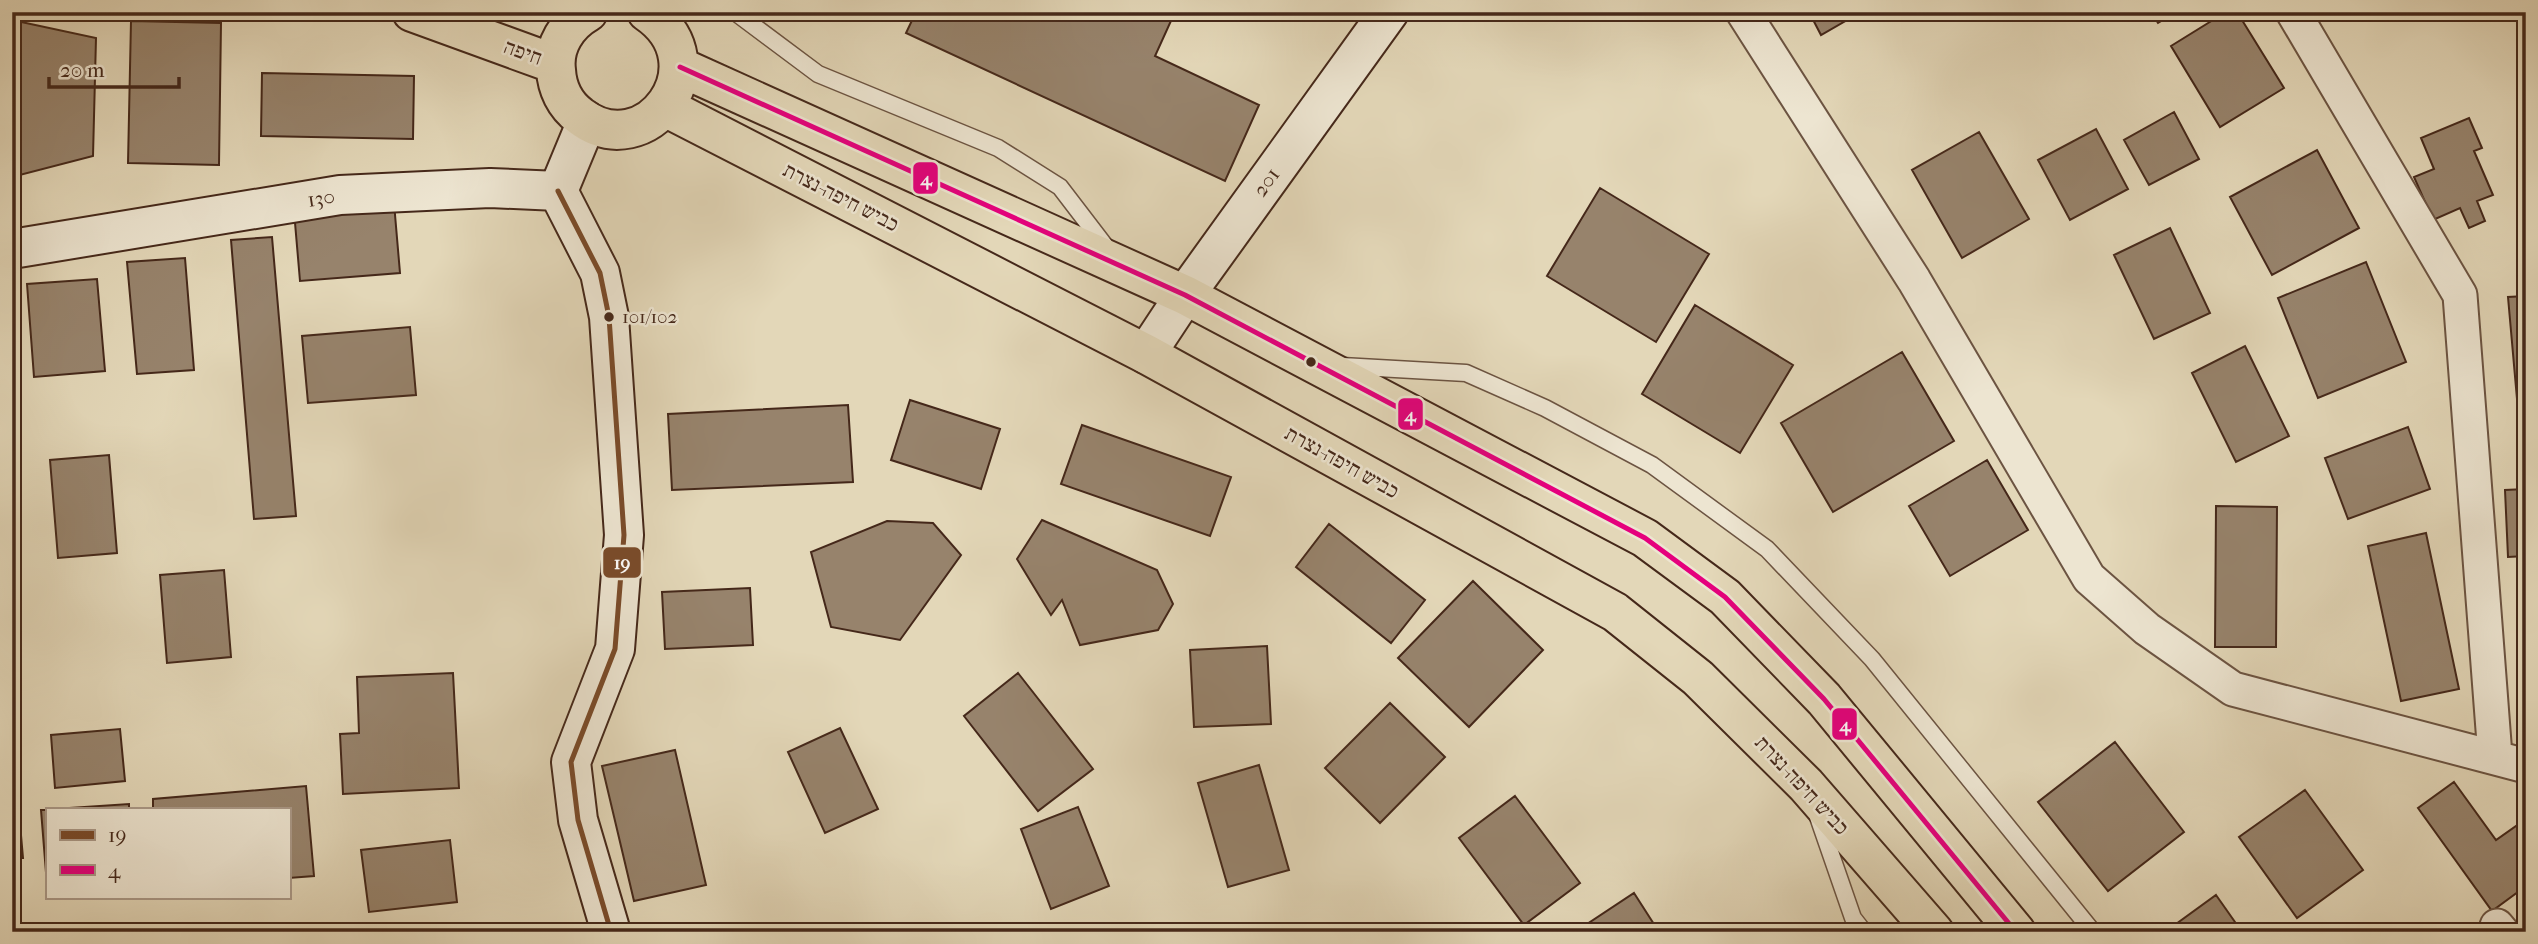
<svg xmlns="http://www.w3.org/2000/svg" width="2538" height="944" viewBox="0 0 2538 944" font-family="'IM FELL French Canon','Frank Ruhl Libre',serif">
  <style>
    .building { fill: #97836c; stroke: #45281a; stroke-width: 2 }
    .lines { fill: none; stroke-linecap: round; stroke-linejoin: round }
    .lane-casing { stroke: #6c5442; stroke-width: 19 }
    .street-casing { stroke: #6c5442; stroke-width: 37 }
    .secondary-casing { stroke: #45281a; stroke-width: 42 }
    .highway-casing { stroke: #45281a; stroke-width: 42 }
    .lane { stroke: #ede5d1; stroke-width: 16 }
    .street { stroke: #ede5d1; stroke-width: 33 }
    .secondary { stroke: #ede5d1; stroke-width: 38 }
    .highway { stroke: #e3d7b8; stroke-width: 38 }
    .bus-1-casing { stroke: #ede5d1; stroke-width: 10 }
    .bus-2-casing { stroke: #ede5d1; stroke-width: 10 }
    .bus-1 { stroke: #7a4b2a; stroke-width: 5 }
    .bus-2 { stroke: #e5007d; stroke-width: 5 }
    .bus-dot { fill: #45281a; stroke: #ede5d1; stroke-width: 2.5 }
    .labels { text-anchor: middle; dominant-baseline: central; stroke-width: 5; stroke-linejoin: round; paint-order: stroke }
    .bus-label { font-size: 19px; fill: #45281a; stroke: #ede5d1; text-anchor: start }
    .street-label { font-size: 21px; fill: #45281a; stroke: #ede5d1 }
    .line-badge { stroke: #ede5d1; stroke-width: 2.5 }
    .badge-label { font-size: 19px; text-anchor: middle; font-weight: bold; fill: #fff }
  </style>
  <rect width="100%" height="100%" fill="#e3d7b8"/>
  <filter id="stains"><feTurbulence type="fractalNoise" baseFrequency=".00286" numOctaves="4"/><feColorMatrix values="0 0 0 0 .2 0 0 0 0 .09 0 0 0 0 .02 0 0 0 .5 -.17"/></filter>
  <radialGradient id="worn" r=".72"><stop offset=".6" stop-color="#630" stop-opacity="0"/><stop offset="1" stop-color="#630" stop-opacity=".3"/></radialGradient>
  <!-- building -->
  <path class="building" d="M916,12H1175L1155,56L1259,105L1225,181L906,33Z
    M1809,12H1861L1821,35Z
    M2151,12H2176L2158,23Z
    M2226,12H2237L2284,88L2220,127L2171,46Z
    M12,20L96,38L93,156L12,177Z
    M131,21L221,23L219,165L128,163Z
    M262,73L414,76L413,139L261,136Z
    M2174,112L2199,159L2149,185L2124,140Z
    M2469,118L2482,148L2474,151L2493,195L2477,201L2485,221L2469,228L2460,208L2433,220L2414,177L2434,169L2421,138Z
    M2096,129L2128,189L2070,220L2038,160Z
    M1979,132L2029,219L1962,258L1912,170Z
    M2317,150L2359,228L2272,275L2230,197Z
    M1600,188L1709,254L1656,342L1547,276Z
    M2517,199H2526V267L2518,268Z
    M394,203L400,273L300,281L294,211Z
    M2170,228L2210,313L2154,339L2114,255Z
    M272,237L296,516L254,519L231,240Z
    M185,258L194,370L137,374L127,262Z
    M2366,262L2406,362L2318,398L2278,298Z
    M97,279L105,371L34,377L27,284Z
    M2526,296V399H2517L2508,297Z
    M1695,305L1793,365L1740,453L1642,394Z
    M410,327L416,395L308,403L302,336Z
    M2245,346L2289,436L2236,462L2192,373Z
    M1902,352L1954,441L1833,512L1781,423Z
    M910,400L1000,429L981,489L891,460Z
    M848,405L853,482L672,490L668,414Z
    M1082,425L1231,477L1210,536L1061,484Z
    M2408,427L2430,489L2348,519L2325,458Z
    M109,455L117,553L58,558L50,460Z
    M1987,460L2028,530L1950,576L1909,506Z
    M2526,489V556L2508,557L2505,490Z
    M2216,506L2277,507L2276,647H2215Z
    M1042,520L1157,570L1173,604L1158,630L1080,645L1062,600L1051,615L1017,559Z
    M887,521L933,523L961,555L900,640L831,627L811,552Z
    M1329,524L1425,600L1391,643L1296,567Z
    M2426,533L2459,689L2401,701L2368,546Z
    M224,570L231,657L167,663L160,575Z
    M1473,581L1543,650L1469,727L1398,658Z
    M750,588L753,645L665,649L662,592Z
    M1267,646L1271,724L1194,727L1190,650Z
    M453,673L459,788L343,794L340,734L359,733L357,677Z
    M1018,673L1093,769L1038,811L964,716Z
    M12,686L17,744L12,745Z
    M1390,703L1445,757L1380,823L1325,768Z
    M840,728L878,809L825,833L788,752Z
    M120,729L125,781L55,788L51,735Z
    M2115,742L2184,832L2108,891L2038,802Z
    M675,750L706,885L634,901L602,766Z
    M1259,765L1289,870L1228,887L1198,783Z
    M12,767H15L23,858H12Z
    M2454,782L2496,840L2526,819V886L2492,911L2418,808Z
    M306,786L314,876L289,878V809H153V799Z
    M2305,790L2363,870L2297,918L2239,837Z
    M1515,796L1580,883L1524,925L1459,838Z
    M129,804V809H54Z
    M1078,807L1109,886L1051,909L1021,829Z
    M41,810H47V885Z
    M450,840L457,902L369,912L361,850Z
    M1634,893L1659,932H1575Z
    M2216,895L2242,932H2165Z
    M2393,924L2398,932H2383Z"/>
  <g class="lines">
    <defs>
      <path id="lane" d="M735,12L818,74L998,148L1060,187L1109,251
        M1342,366L1466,373L1545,408L1652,465L1767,549L1872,659L2093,932
        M1818,817L1853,918L1864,932"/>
      <path id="street" d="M1743,12L1914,280L2089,578L2147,629L2233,689L2526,766
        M2293,12L2460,295L2495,756
        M2497,926L2502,932"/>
      <path id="secondary" d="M558,191L600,273L609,317L624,535L615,649L571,762L578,820L611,932
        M558,191L587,121
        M12,249L340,195L490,188L558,191
        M1146,354L1185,295L1389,12"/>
      <path id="highway" d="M412,12L555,64
        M588,12C567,24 553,46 556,70C557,88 565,105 580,116C646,167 723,64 647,12
        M680,67L1185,295L1645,538L1725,597L1824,699L2016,932
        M665,107L1146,354L1615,612L1698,678L1806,785L1934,932"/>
    </defs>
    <!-- lane casing -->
    <use href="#lane" class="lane-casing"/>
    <!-- street casing -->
    <use href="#street" class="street-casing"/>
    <!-- secondary casing -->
    <use href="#secondary" class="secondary-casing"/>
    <!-- highway casing -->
    <use href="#highway" class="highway-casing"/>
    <!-- lane -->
    <use href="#lane" class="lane"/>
    <!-- street -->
    <use href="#street" class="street"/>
    <!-- secondary -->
    <use href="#secondary" class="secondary"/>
    <!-- highway -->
    <use href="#highway" class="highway"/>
    <defs>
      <path id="bus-1" d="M558,191L600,273L609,317L624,535L615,649L571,762L578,820L611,932"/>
      <path id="bus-2" d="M680,67L1185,295L1645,538L1725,597L1824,699L2016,932"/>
    </defs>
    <!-- bus-1 casing -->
    <use href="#bus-1" class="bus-1-casing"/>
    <!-- bus-2 casing -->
    <use href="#bus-2" class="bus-2-casing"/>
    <!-- bus-1 -->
    <use href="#bus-1" class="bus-1"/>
    <!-- bus-2 -->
    <use href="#bus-2" class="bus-2"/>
  </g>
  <!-- markers -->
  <g class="bus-dot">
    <circle cx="609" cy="317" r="6"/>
    <circle cx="1311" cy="362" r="6"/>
  </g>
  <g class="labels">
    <!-- bus labels -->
    <g class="bus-label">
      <text x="622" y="317">101/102</text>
    </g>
    <!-- street labels -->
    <g class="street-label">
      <text transform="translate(523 52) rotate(20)">חיפה</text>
      <text transform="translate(1266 182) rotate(-54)">201</text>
      <text transform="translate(841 197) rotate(27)">כביש חיפה-נצרת</text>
      <text transform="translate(321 198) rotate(-9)">130</text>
      <text transform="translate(1342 462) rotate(29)">כביש חיפה-נצרת</text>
      <text transform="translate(1802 785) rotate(47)">כביש חיפה-נצרת</text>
    </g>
  </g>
  <g class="line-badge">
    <rect x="912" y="161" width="27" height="34" rx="7" fill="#e5007d"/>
    <rect x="1397" y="397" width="27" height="34" rx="7" fill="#e5007d"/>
    <rect x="602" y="546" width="40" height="33" rx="7" fill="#7a4b2a"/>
    <rect x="1831" y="707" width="27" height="34" rx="7" fill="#e5007d"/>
  </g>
  <g class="badge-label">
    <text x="926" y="185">4</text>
    <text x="1410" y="421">4</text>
    <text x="622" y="569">19</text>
    <text x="1845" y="731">4</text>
  </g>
  <!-- margin -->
  <rect width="2538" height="944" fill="none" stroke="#e3d7b8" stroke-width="42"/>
  <rect x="14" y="14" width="2510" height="916" fill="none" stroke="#45281a" stroke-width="3.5"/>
  <rect x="21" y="21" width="2496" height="902" fill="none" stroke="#45281a" stroke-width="2"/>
  <!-- legend -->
  <rect x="46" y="808" width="245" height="91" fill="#ede5d1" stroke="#aa9988" stroke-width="2"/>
  <rect x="60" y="830" width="35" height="10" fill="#7a4b2a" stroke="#aa9988" stroke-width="2"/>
  <text x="108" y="842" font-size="21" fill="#45281a">19</text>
  <rect x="60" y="865" width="35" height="10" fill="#e5007d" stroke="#aa9988" stroke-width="2"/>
  <text x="108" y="878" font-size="21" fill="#45281a">4</text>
  <!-- scale -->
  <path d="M49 77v10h130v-10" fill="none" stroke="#45281a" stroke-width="3.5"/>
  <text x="60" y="77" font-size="21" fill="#45281a" stroke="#ede5d1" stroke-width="5" paint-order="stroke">20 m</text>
  <rect width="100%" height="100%" filter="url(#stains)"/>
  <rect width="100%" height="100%" fill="url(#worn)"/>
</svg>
